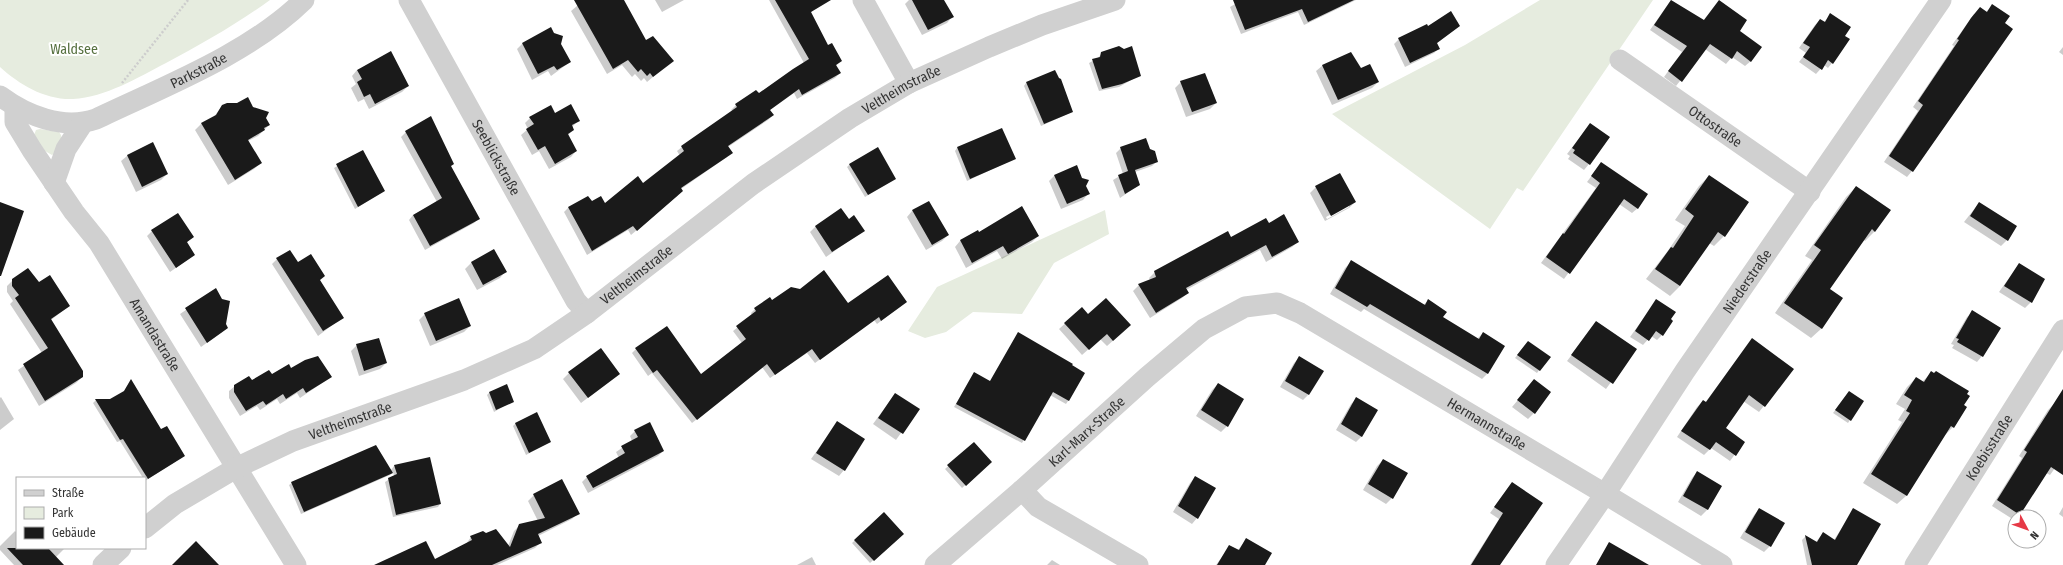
<svg xmlns="http://www.w3.org/2000/svg" width="2063" height="565" viewBox="0 0 2063 565" font-family="'Fira Sans Condensed',sans-serif">
  <style>
    .green { fill: #e6ecdf }
    .shadow { fill: #0003; fill-rule: evenodd }
    .building { fill: #1a1a1a }
    .lines { fill: none; stroke-linecap: round; stroke-linejoin: round }
    .path { stroke: #cdcdcd; stroke-width: 2.5; stroke-dasharray: 2 2; stroke-linecap: butt }
    .street { stroke: #d0d0d0; stroke-width: 21 }
    .labels { text-anchor: middle; dominant-baseline: central; stroke-width: 4; stroke-linejoin: round; paint-order: stroke }
    .park-label { font-size: 14px; fill: #56703f; stroke: #fff }
    .street-label { font-size: 14px; fill: #333; stroke: #fff }
  </style>
  <rect width="100%" height="100%" fill="#fff"/>
  <!-- green -->
  <path class="green" d="M0,0H270C237,24 202,44 166,63C137,78 106,97 73,99C45,100 20,85 0,67Z
    M1540,0H1653L1523,191L1517,188L1490,229L1332,114L1465,45Z
    M40,129L59,132L61,135C62,141 58,152 52,155L45,151L34,135L36,130Z
    M1105,210L1109,234L1054,263L1022,314L973,312L946,332L925,338L908,331L937,287Z"/>
  <!-- shadow -->
  <path class="shadow" d="M588,0H622L646,42L672,61L647,82L644,78L641,81L635,74L632,77L622,65L607,74L571,11L577,6Z
    M655,0H684L662,12Z
    M769,0H811L815,8L810,13L828,47L840,61L836,66L840,73L835,78L797,99L794,93L770,110L773,115L768,120L728,147L727,157L681,189L677,196L631,235L628,230L587,255L564,212L568,208L591,202L605,205L643,184L680,156L677,151L682,147L733,111L731,110L736,105L758,94L804,63Z
    M909,0H943L952,17L947,23L922,35L905,4Z
    M1242,0H1356L1304,25L1298,12L1241,34L1230,7Z
    M1671,0L1703,21L1719,1L1738,31L1751,61L1745,66L1732,57L1726,64L1705,49L1676,86L1664,77L1682,52L1650,30Z
    M1992,6L1912,171L1907,177L1884,162L1918,111L1913,107L1954,46L1952,45L1974,14L1986,12Z
    M1831,15L1843,36L1832,63L1828,68L1824,65L1816,74L1799,62L1806,53L1799,48L1815,25L1820,20L1824,22Z
    M1459,26L1436,44L1439,48L1434,53L1405,67L1394,44L1399,39L1428,27Z
    M522,44H560L570,62L551,76L548,71L532,80L517,49Z
    M2063,47V55L2059,52Z
    M1102,53L1140,75L1119,87L1099,91L1089,63L1098,58Z
    M1351,53L1361,70L1378,82L1372,88L1332,105L1316,71L1322,66Z
    M357,70L408,86L402,92L369,109L364,99L358,102L351,88L356,84L352,76Z
    M1181,82L1216,103L1210,109L1186,117L1175,88Z
    M1026,83L1072,112L1041,126L1024,86Z
    M222,106L252,108L265,118L269,125L258,136L248,141L261,163L254,169L228,185L195,130L201,124L213,118Z
    M555,114L579,120L572,127L573,130L567,136L576,151L571,157L549,169L539,151L532,155L521,135L528,129L525,123L530,118Z
    M1590,124L1589,164L1584,170L1568,159L1570,156L1567,154Z
    M406,132L450,167L479,218L474,223L425,250L409,220L413,215L437,202L401,137Z
    M152,143L167,174L161,180L136,192L121,161L127,156Z
    M957,148L1014,159L967,181L955,151Z
    M1121,148L1149,149L1157,161L1152,166L1135,172L1139,185L1120,198L1113,180L1123,174L1116,153Z
    M363,151L384,191L355,209L334,168Z
    M1601,163L1638,208L1632,213L1619,204L1564,279L1541,263L1596,188L1587,182Z
    M850,164L895,179L865,197L847,167Z
    M1054,176L1085,186L1088,194L1083,200L1061,209L1049,181Z
    M1709,176L1724,236L1714,246L1709,243L1680,286L1670,296L1646,279L1667,252L1685,226L1675,220L1699,186Z
    M1316,187L1355,202L1349,208L1325,221L1310,193ZM1349,205V207L1327,219L1326,217Z
    M1856,187L1875,231L1865,241L1863,239L1828,289L1842,298L1821,329L1811,338L1775,313L1812,260L1805,256L1846,197Z
    M928,203L948,235L942,241L926,250L907,217L912,211Z
    M1979,203L2007,240L2001,246L1964,222Z
    M1268,224L1298,242L1292,247L1266,262L1260,250L1186,290L1188,293L1182,298L1150,318L1133,291L1139,285L1150,280L1149,278L1155,272L1231,238Z
    M816,226L863,231L826,257L810,232Z
    M152,231L193,237L186,243L194,255L170,272L147,236Z
    M977,232L978,234L1038,236L1032,242L1002,259L997,251L966,268L955,247L960,241Z
    M494,251L505,272L500,278L477,290L465,269L471,263Z
    M277,259L298,264L319,281L343,317L318,336L272,264Z
    M1351,262L1423,305L1428,301L1442,318L1477,339L1483,333L1487,374L1482,379L1364,309L1361,312L1330,294L1345,268Z
    M2019,264L2031,302L2025,308L1999,292Z
    M13,280L69,306L51,320L82,377L76,383L39,406L18,370L42,353L10,304L13,301L7,292V286Z
    M215,290L227,328L201,347L180,314Z
    M772,301L848,304L906,302L877,324L874,320L815,363L807,353L770,378L762,367L692,423L652,373L648,376L632,353L636,349L701,375L742,343L733,331L752,316L751,313L755,309Z
    M1656,301L1662,335L1657,340L1651,336L1643,345L1630,337Z
    M1082,308L1088,315L1124,331L1107,346L1100,339L1082,355L1059,329Z
    M1973,312L1982,356L1977,362L1952,348L1954,345L1951,344L1967,317Z
    M425,314L470,326L464,332L430,346L419,320Z
    M1597,322L1635,349L1606,389L1567,361Z
    M1752,339L1793,369L1759,412L1743,401L1724,428L1744,442L1730,461L1711,448L1704,455L1677,437L1697,407L1703,401L1705,403Z
    M357,345L386,363L380,369L359,376L351,351Z
    M1525,345L1549,357L1537,373L1515,358Z
    M1300,357L1308,395L1303,400L1280,387L1294,363Z
    M1070,366L1084,373L1068,401L1066,404L1050,395L1022,443L954,407L974,373L990,382Z
    M569,373L619,374L581,403L563,379Z
    M1931,373L1966,407L1953,427L1944,436L1906,496L1897,504L1863,483L1902,422L1898,420L1905,409L1896,404L1907,387L1916,378L1922,382Z
    M271,375L331,377L300,398L297,393L280,404L277,399L260,410L257,406L240,416L229,398V391L235,386Z
    M131,380L161,430L184,456L145,481V478H143L120,441L117,442L93,403L96,400H110L123,393Z
    M1534,381V413L1528,419L1512,407Z
    M1218,384L1227,426L1221,432L1196,416L1212,390Z
    M1849,392L1850,420L1848,423L1833,413Z
    M489,393L513,401L494,412L487,395Z
    M895,394L918,409L896,440L873,424Z
    M2063,395V457L2050,475L2046,473L2014,520L1992,506L2022,458L2019,456L2041,421L2048,410Z
    M1,397L14,419L0,430V398Z
    M1357,398L1362,436L1356,442L1336,430L1351,404Z
    M516,423L550,442L526,455L513,426Z
    M837,423L844,470L839,476L811,459Z
    M635,431L663,451L658,456L588,493L582,482L587,477L619,458L616,452L632,441L630,436Z
    M974,443L991,462L962,488L945,469Z
    M1383,460L1392,498L1386,504L1363,490L1377,466Z
    M394,466L440,504L438,507L393,517L385,482L394,476L393,472L390,475L301,514L289,485L292,483L391,470Z
    M1697,472L1721,486L1707,510L1701,516L1678,502L1692,478Z
    M1195,477L1197,518L1192,524L1173,512L1190,483Z
    M1512,483L1499,565H1470L1499,519L1490,513Z
    M534,495L578,513L572,519L538,536L541,542L535,548L497,565H391L435,560L466,544L471,537L486,534L508,546L514,531L520,525L538,521L528,501Z
    M2063,507V517L2059,514Z
    M1759,509L1770,546L1764,552L1740,538L1754,515Z
    M1854,509L1856,565H1807L1802,540L1806,536L1816,542L1823,533L1834,540Z
    M884,514L903,534L870,563L852,543Z
    M15,531L17,533V548H65L48,565H14L0,550V546Z
    M1247,539L1264,565H1216L1230,546L1237,551Z
    M812,557L816,565H797Z
    M1052,560L1060,565H1047Z"/>
  <!-- building -->
  <path class="building" d="M574,0H624L646,40L653,36L674,61L653,77L650,73L647,76L641,69L638,72L628,60L613,69Z
    M775,0H831L811,12L828,45L832,43L842,61L836,65L841,73L802,95L799,89L770,110L774,115L728,146L733,153L681,188L683,191L637,231L633,226L592,251L568,207L588,196L592,201L601,196L605,203L638,176L643,183L684,151L681,146L737,107L735,104L756,90L759,93L793,69L809,59Z
    M912,0H944L954,17L928,30Z
    M1233,0H1354L1308,22L1302,9L1245,30Z
    M1671,0L1704,20L1719,0L1747,20L1740,31L1762,47L1751,62L1737,51L1732,59L1710,44L1682,82L1668,71L1687,46L1654,25Z
    M1992,4L2010,16L2005,23L2013,29L1913,172L1889,156L1923,105L1918,101L1959,40L1957,39L1971,18L1980,7L1987,12Z
    M1451,11L1460,26L1437,43L1440,49L1410,63L1398,38L1427,24L1428,26Z
    M1830,13L1851,27L1845,36L1850,39L1833,64L1828,60L1822,70L1803,57L1810,47L1803,43L1820,19L1825,22Z
    M551,27L554,33L563,36L561,44L571,62L557,70L554,66L538,74L522,43Z
    M1119,46L1124,49L1132,46L1141,76L1122,84L1102,89L1092,59L1100,57L1101,52Z
    M391,51L409,86L375,104L370,94L364,97L357,82L362,79L357,70Z
    M1351,52L1361,68L1370,64L1379,82L1338,100L1322,65Z
    M1055,70L1059,78L1061,79L1073,112L1044,124L1026,82Z
    M1205,73L1217,103L1192,112L1180,81Z
    M248,97L253,107L269,112L266,118L270,125L264,128L265,130L248,140L262,163L235,180L201,123L216,115L222,105L227,103H237Z
    M571,104L580,121L572,125L574,130L568,134L577,151L555,164L545,146L538,150L526,129L534,124L529,117L551,105L555,113Z
    M431,116L454,164L451,166L480,219L430,246L413,215L442,198L405,131Z
    M1590,123L1610,137L1590,165L1573,153L1575,150L1572,148Z
    M1002,128L1016,159L970,179L957,147Z
    M1146,138L1150,149L1155,151L1158,162L1135,170L1140,185L1125,194L1118,175L1128,171L1120,147Z
    M153,142L168,174L142,187L127,155Z
    M878,147L896,179L868,195L849,164Z
    M363,150L385,191L358,207L336,164Z
    M1601,162L1648,194L1638,209L1624,199L1570,274L1546,257L1563,233L1564,234L1600,183L1591,176Z
    M1077,165L1082,178L1089,180L1086,186L1090,194L1067,204L1054,175Z
    M1340,173L1356,202L1331,216L1315,186Z
    M1709,175L1749,202L1725,237L1718,232L1680,286L1655,269L1671,247L1673,248L1694,216L1685,209Z
    M1856,186L1891,210L1875,232L1872,229L1830,289L1843,298L1822,329L1784,303L1821,250L1814,245Z
    M929,201L949,235L932,245L912,210Z
    M0,202L24,211L1,276H0Z
    M1979,202L2017,226L2008,241L1970,216Z
    M1022,206L1039,236L1008,254L1003,246L972,263L960,240L978,230L979,232Z
    M841,208L849,219L854,215L865,231L832,252L815,226Z
    M178,213L194,237L187,242L195,255L176,268L151,230Z
    M1284,214L1299,242L1272,257L1266,245L1186,288L1189,293L1156,313L1138,284L1156,277L1154,271L1228,231L1231,237L1266,218L1269,223Z
    M494,249L507,272L483,285L471,262Z
    M290,250L298,262L311,254L325,276L320,280L344,318L323,331L276,258Z
    M1351,260L1425,305L1428,299L1447,312L1443,317L1479,339L1483,332L1505,346L1488,374L1370,304L1367,307L1335,288Z
    M2019,263L2045,279L2032,303L2004,286Z
    M28,268L39,282L50,275L70,306L51,319L83,371V377L45,401L23,364L48,348L15,298L19,295L12,286V279Z
    M824,270L848,303L888,275L907,302L881,321L879,317L820,360L812,349L775,375L767,364L697,420L657,370L653,373L635,348L667,326L701,374L746,339L736,326L756,311L754,308L770,297L772,300L791,287L800,289Z
    M216,288L222,299L230,301L226,324L228,328L207,343L185,308Z
    M459,298L471,326L436,341L424,313Z
    M1106,298L1131,325L1113,341L1107,334L1089,350L1064,323L1082,307L1088,314Z
    M1656,299L1676,312L1671,319L1673,321L1663,336L1656,331L1649,341L1635,331Z
    M1972,310L2001,328L1983,357L1957,342L1959,339L1956,338Z
    M1596,321L1637,349L1613,384L1571,355Z
    M1018,332L1073,364L1072,365L1085,373L1069,401L1053,392L1025,441L956,404L974,372L990,381Z
    M379,338L387,363L364,371L356,344Z
    M1752,338L1794,369L1765,407L1749,395L1726,428L1745,442L1736,456L1716,442L1710,450L1681,431L1703,400L1706,402Z
    M1528,341L1551,357L1540,371L1517,355Z
    M601,348L620,374L588,398L568,372Z
    M318,356L332,377L306,393L303,388L286,399L283,394L266,405L263,401L246,411L234,392V385L249,376L252,380L269,370L272,374L289,364L291,368L305,360Z
    M1299,356L1324,371L1309,395L1285,381Z
    M1931,371L1934,373L1936,371L1949,379L1969,391L1967,394L1970,396L1964,405L1967,407L1954,428L1951,426L1907,496L1871,474L1910,413L1906,411L1912,400L1904,395L1916,377L1924,382Z
    M131,379L161,429L167,426L185,456L148,479L123,439L120,440L95,399H110L124,391Z
    M1534,379L1551,392L1535,414L1517,400Z
    M1218,383L1244,399L1228,427L1201,410Z
    M507,384L514,402L496,410L489,392Z
    M2063,389V475L2051,467L2020,515L1997,500L2027,452L2024,450Z
    M1849,391L1864,401L1851,421L1835,410Z
    M895,393L920,409L903,434L878,418Z
    M1356,397L1378,410L1362,437L1341,424Z
    M537,412L551,442L529,453L515,423Z
    M837,421L865,439L845,471L816,453Z
    M650,422L664,451L593,488L586,476L625,453L621,446L638,437L634,430Z
    M974,442L992,462L966,486L947,465Z
    M376,445L393,473L304,512L291,482Z
    M430,457L441,504L396,515L388,478L397,474L394,465Z
    M1383,459L1408,473L1393,499L1368,484Z
    M1697,471L1722,486L1708,510L1683,496Z
    M1195,476L1216,488L1198,519L1178,506Z
    M562,479L580,514L538,534L542,543L492,565H374L426,541L435,559L472,540L470,536L483,531L486,533L496,529L510,547L519,524L545,518L533,494Z
    M1512,482L1543,503L1500,565H1471L1503,513L1494,507Z
    M1759,508L1785,523L1771,547L1745,532Z
    M1853,508L1881,524L1857,565H1812L1805,535L1817,542L1823,532L1835,540Z
    M884,512L904,534L874,561L854,540Z
    M1246,538L1272,553L1265,565H1217L1229,545L1239,550Z
    M196,541L219,565H172Z
    M1609,542L1649,565H1596Z
    M7,548H48L64,565H23Z"/>
  <g class="lines">
    <!-- path -->
    <path class="path" d="M122,83L188,0"/>
    <!-- street -->
    <g class="street">
      <path id="s1" d="M409,0L576,301L587,313"/>
      <path d="M863,0L909,83"/>
      <path id="s2" d="M1620,60L1810,192"/>
      <path id="s3" d="M0,96C27,116 63,130 96,119C165,86 249,54 304,0"/>
      <path id="s4" d="M15,107V122L32,150L74,212L99,243L296,565"/>
      <path d="M54,183L66,149L83,123"/>
      <path d="M1022,490L1038,507L1138,565"/>
      <path id="s5" d="M145,528L175,504L236,468L257,458L293,441L464,380L534,349L587,313L753,184L850,118L909,83L989,47L1042,25L1115,0"/>
      <path d="M103,565L121,548"/>
      <path id="s6" d="M935,565L1022,490L1147,377L1204,329L1245,307L1277,303L1300,313L1605,494L1722,565"/>
      <path id="s7" d="M1556,565L1605,494L1685,371L1941,0"/>
      <path id="s8" d="M1915,565L2063,330"/>
    </g>
  </g>
  <g class="labels">
    <!-- park labels -->
    <g class="park-label">
      <text x="74" y="49">Waldsee</text>
    </g>
    <!-- street labels -->
    <g class="street-label">
      <text stroke="none"><textPath href="#s3" startOffset="216">Parkstraße</textPath></text>
      <text stroke="none"><textPath href="#s5" startOffset="881">Veltheimstraße</textPath></text>
      <text stroke="none"><textPath href="#s2" startOffset="116">Ottostraße</textPath></text>
      <text stroke="none"><textPath href="#s1" startOffset="180">Seeblickstraße</textPath></text>
      <text stroke="none"><textPath href="#s5" startOffset="557">Veltheimstraße</textPath></text>
      <text stroke="none"><textPath href="#s7" startOffset="342">Niederstraße</textPath></text>
      <text stroke="none"><textPath href="#s4" startOffset="270">Amandastraße</textPath></text>
      <text stroke="none"><textPath href="#s5" startOffset="233">Veltheimstraße</textPath></text>
      <text stroke="none"><textPath href="#s6" startOffset="679">Hermannstraße</textPath></text>
      <text stroke="none"><textPath href="#s6" startOffset="202">Karl-Marx-Straße</textPath></text>
      <text stroke="none"><textPath href="#s8" startOffset="139">Koebisstraße</textPath></text>
    </g>
  </g>
  <!-- legend -->
  <rect x="16" y="477" width="130" height="72" fill="#ffffff" stroke="#adadad"/>
  <rect x="24" y="490" width="20" height="6" fill="#d0d0d0" stroke="#adadad"/>
  <text x="52" y="497" font-size="12" fill="#333333">Straße</text>
  <rect x="24" y="507" width="20" height="12" fill="#e6ecdf" stroke="#adadad"/>
  <text x="52" y="517" font-size="12" fill="#333333">Park</text>
  <rect x="24" y="527" width="20" height="12" fill="#1a1a1a" stroke="#adadad"/>
  <text x="52" y="537" font-size="12" fill="#333333">Gebäude</text>
  <!-- north arrow -->
  <g transform="translate(2027 529) rotate(131)"><circle r="19" fill="#ffffff" stroke="#adadad"/>
  <path d="M0-3L7 15L0 10L-7 15Z" fill="#e63946"/>
  <text y="-6" font-size="11" font-weight="bold" text-anchor="middle" fill="#333333">N</text>
  </g>
</svg>
